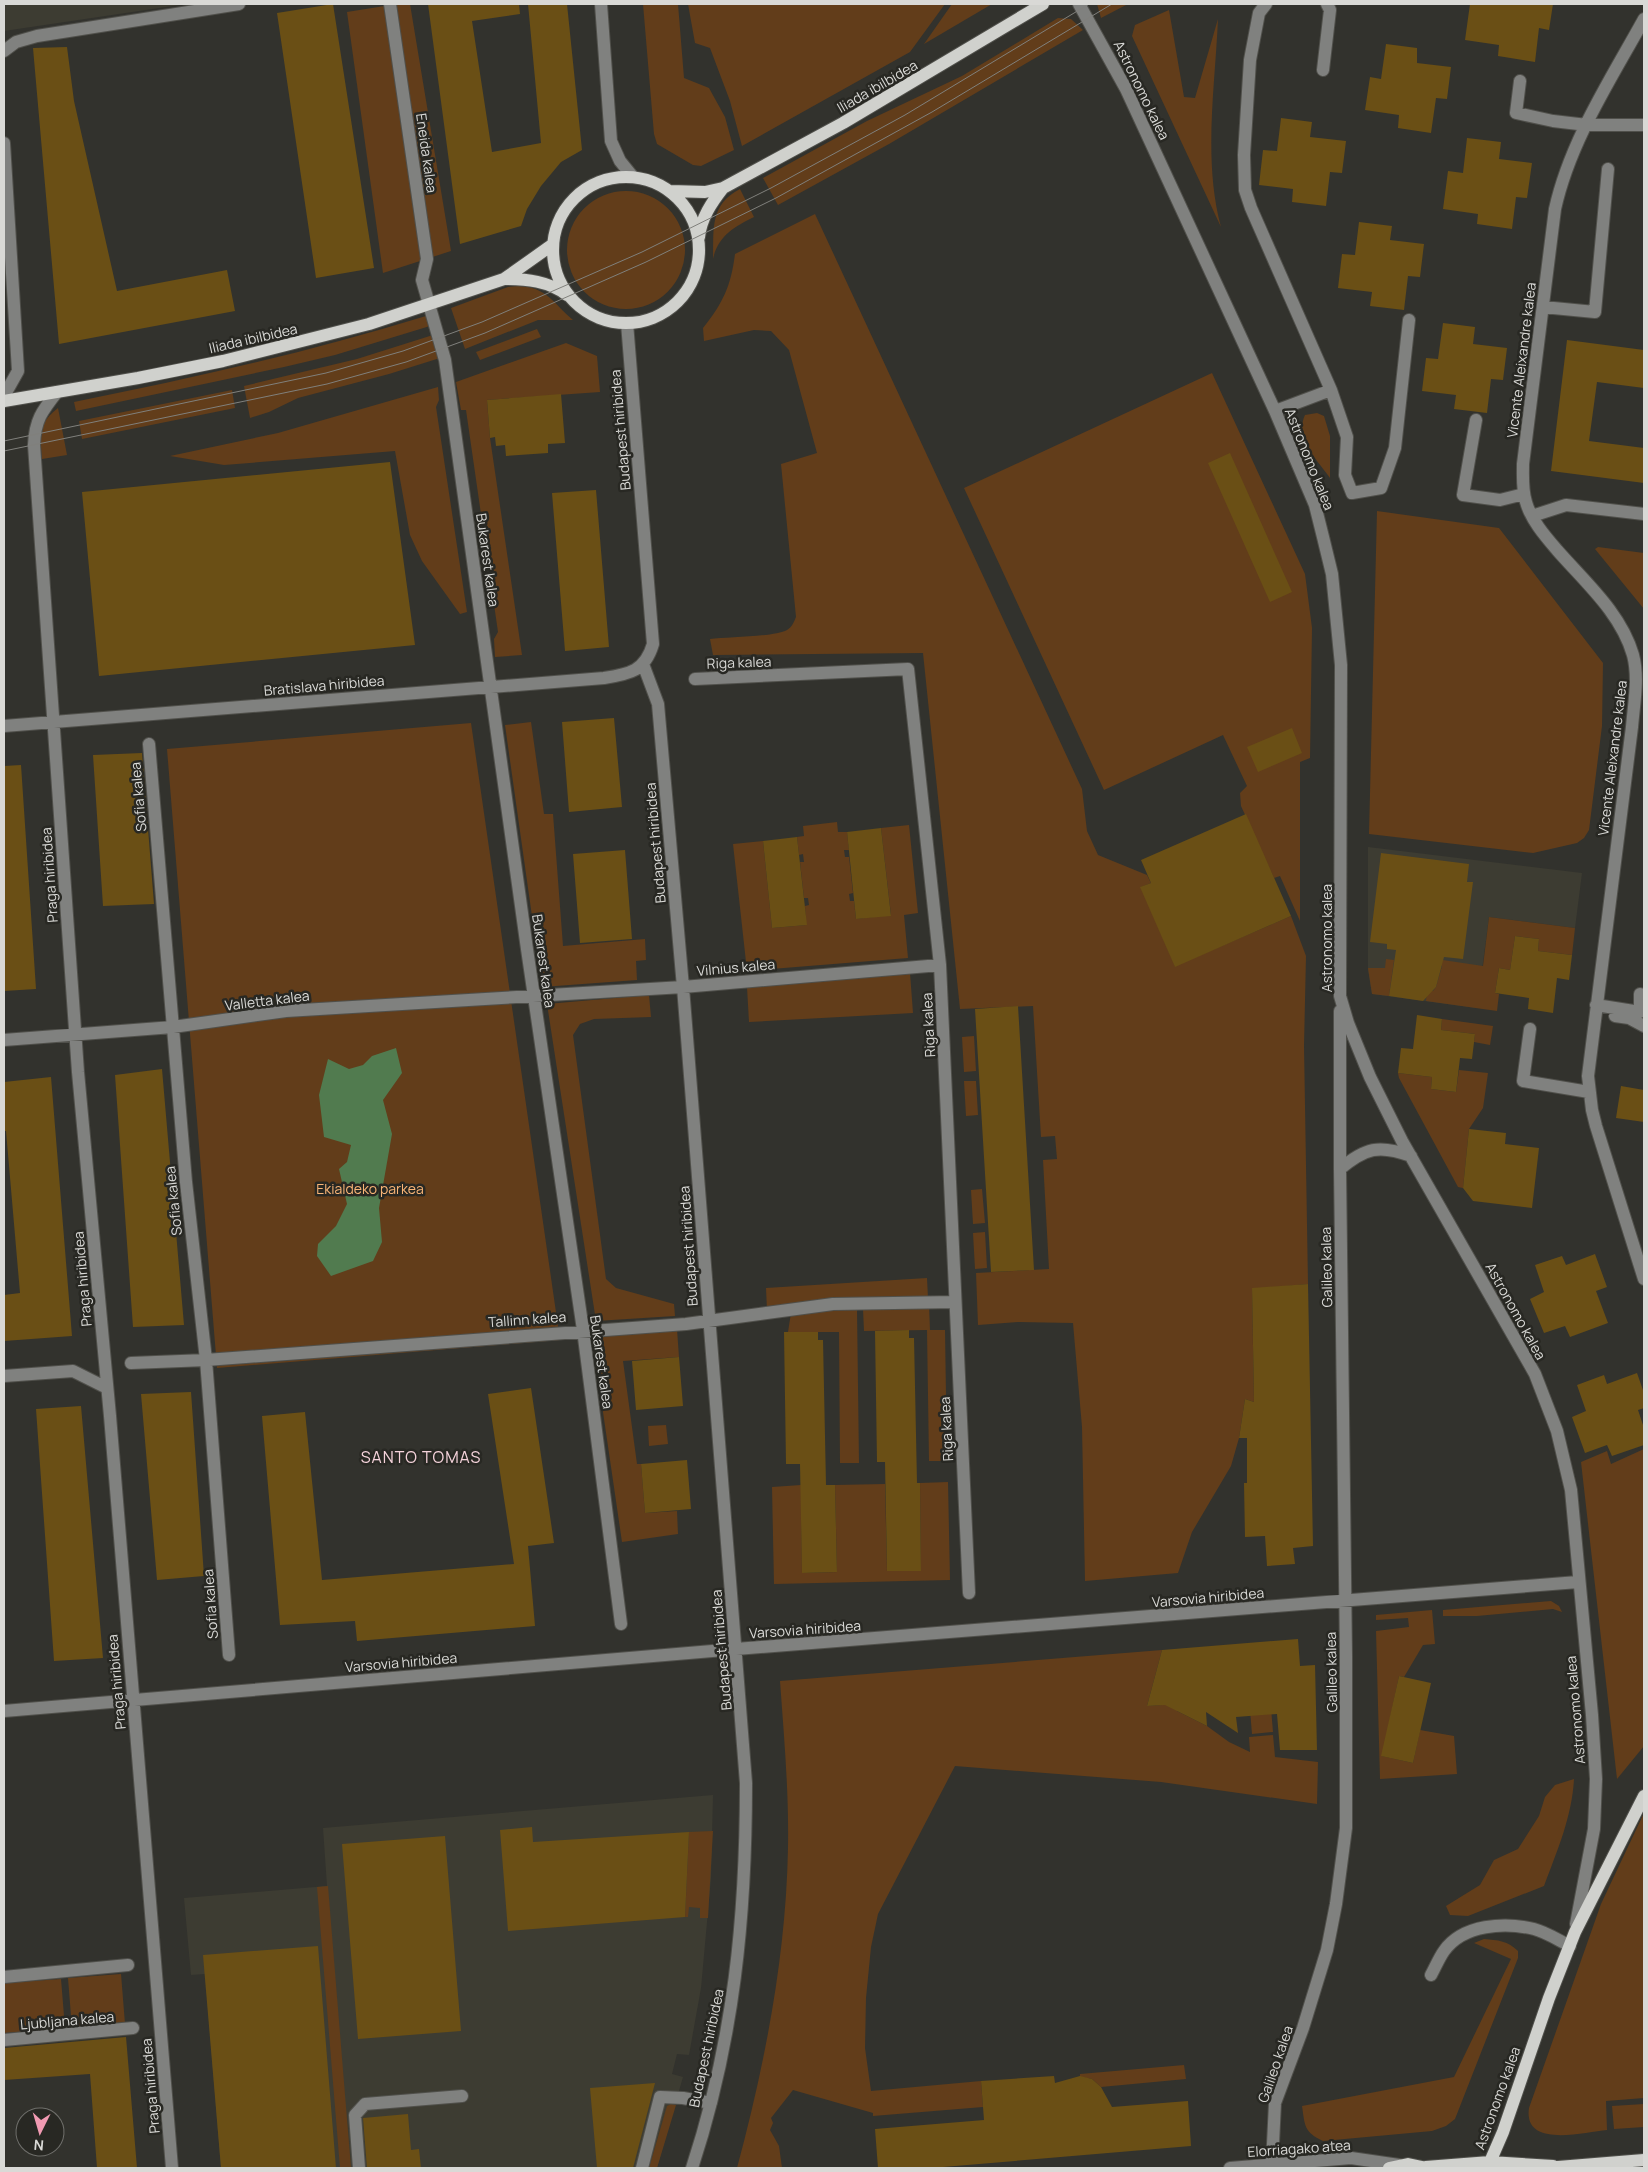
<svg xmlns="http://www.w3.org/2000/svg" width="1648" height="2172" viewBox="0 0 1648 2172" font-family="Manrope,sans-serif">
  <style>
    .built { fill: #3d3c32 }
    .green { fill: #623d1a }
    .water { fill: #517b4f }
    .building { fill: #6a4f15 }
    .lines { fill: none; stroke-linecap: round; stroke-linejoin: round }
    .minor-casing { stroke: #50504b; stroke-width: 14 }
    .major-casing { stroke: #50504b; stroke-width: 14 }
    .minor { stroke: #80817f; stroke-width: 12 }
    .major { stroke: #d0d1cd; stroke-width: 12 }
    .tram { stroke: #80807c; stroke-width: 1 }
    .labels { text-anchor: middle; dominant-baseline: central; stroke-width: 5; stroke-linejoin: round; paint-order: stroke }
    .street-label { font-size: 14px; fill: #d9d9d6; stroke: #282823 }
    .park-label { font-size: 14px; fill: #f9b577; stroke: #282823 }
    .quarter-label { font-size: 16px; letter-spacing: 1px; fill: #f5d3db; stroke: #282823 }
  </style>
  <rect width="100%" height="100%" fill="#32322d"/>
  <!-- built -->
  <path class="built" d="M4,4H186L4,31Z
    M1368,847L1582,873L1575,928L1489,917L1477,1008L1372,994L1368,970Z
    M713,1795L711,1878L701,1988L689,2055L677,2054L672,2074L683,2077L657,2168H221L205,1974L191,1975L184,1898L327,1886L323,1828Z"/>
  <!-- green -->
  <path class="green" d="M397,4H410L451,251L383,273L347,12Z
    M643,4H678L684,78L709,88L725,117L734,150L701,166L693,165L657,144L654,134Z
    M688,4H945L910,52L742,146L730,101L710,48L695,43Z
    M952,4H992L924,44Z
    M1097,4H1128L1101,18Z
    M1169,10L1184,97L1195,98L1218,19C1215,88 1203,160 1221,227L1132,36L1135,25Z
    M1058,18L1071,19L1083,30L889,144L778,205L763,178L867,121L962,76Z
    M740,189L754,217C734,227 718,236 713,259C714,230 709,205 740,189Z
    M567 250a59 59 0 1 1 118 0a59 59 0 1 1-118 0Z
    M815,214L1082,789L1087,831L1098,855L1147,875L1151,883L1141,887L1175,966L1291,916L1306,956L1304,1046L1308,1284L1252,1289L1254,1402L1245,1399L1239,1438L1231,1466L1192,1532L1178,1573L1085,1581L1082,1427L1073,1323L1018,1322L978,1325L976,1273L1049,1269L1043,1160L1057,1159L1055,1136L1041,1137L1033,1006L960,1009L923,653L713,655L710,639C727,637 774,637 787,630C792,627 794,622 796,617L781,464L817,453L789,350L771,331L754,330L704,341L703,328C723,303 731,286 735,254Z
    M518,286C547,287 553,303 573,320H538L465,349L451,308L508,287Z
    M426,316L430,326L335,355L284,367L76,411L74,402C193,378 310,352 426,316Z
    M537,329L541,337L480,360L476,352Z
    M433,335L440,358L389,374L298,398L269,412L250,418L244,386L357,359Z
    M566,343L597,356L600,392L487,400L490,438L522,655L495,657L494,639L498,632L466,410H461L456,382Z
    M1212,373L1305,574L1312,628L1310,758L1300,762V921L1280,876L1274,878L1241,806L1240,793L1247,786L1223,735L1104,790L964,488Z
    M438,387L439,400L436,407L467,612L460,614L422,561L410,535L395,451L224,465L170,456L278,433Z
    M232,390L235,408L82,439L79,421Z
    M58,408L67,455L42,459C40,436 38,423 58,408Z
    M1317,413L1324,416L1330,436V478C1318,461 1294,438 1305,415Z
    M1377,511L1499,528L1603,663L1602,726L1589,830L1584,838L1577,843L1533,853L1369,834Z
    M1598,547L1644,553V609L1595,549Z
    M531,722L544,814H553L563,946L645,939L646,960L636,961L637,980L542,987L505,725Z
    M471,723L560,1340L217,1368L167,749Z
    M837,822L838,832H847L849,850H844L845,857H849L853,893L849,894L850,901H854L856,919L891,915L881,828L909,825L918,913L904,915L908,958L747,971L733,844L763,841L772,928L806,925L805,906L809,905L808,898H804L800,862H804L803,854L799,855L797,837L804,836L803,826Z
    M1489,917L1575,928L1572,955L1538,951L1539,939L1515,936L1510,970L1499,968L1495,993L1499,994L1497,1011L1426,1001L1427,991H1433L1436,987L1442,966L1436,959L1483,966Z
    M1386,959L1394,960L1389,996L1372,994L1368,968H1385Z
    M910,973L913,1013L749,1022L747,987Z
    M649,995L651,1017L594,1019L580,1024L573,1035L606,1279L616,1288L674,1304L675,1316L596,1321L547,1004Z
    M1442,1019L1493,1026L1490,1045L1474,1042L1475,1034L1441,1030Z
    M974,1036L976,1071L964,1072L962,1037Z
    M1459,1070L1488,1073L1483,1108L1469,1129L1463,1188L1458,1187L1399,1078L1398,1073L1432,1077L1431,1089L1456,1092Z
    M964,1081H976L978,1115L966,1116Z
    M982,1189L985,1223L973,1224L971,1190Z
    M985,1232L987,1268L975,1269L973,1233Z
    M927,1278L928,1298L767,1310L766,1288Z
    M929,1304L930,1330H945L947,1461H929L927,1330L864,1331L863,1309Z
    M835,1307L857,1309L859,1463H840L839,1332H788L791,1313Z
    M677,1329L679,1357L623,1361L637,1464H641L645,1513L677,1511L678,1534L622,1542L592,1337Z
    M666,1425L668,1444L649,1446L648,1426Z
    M1644,1449V1746L1617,1779L1581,1462L1607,1451L1611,1464Z
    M948,1482L950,1580L774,1584L772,1487L801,1485L802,1573L837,1572L835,1485L885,1484L887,1571H921L920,1483Z
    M1551,1601L1559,1606L1562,1612L1553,1609L1477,1616H1443V1610Z
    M1432,1610L1435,1644L1423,1645L1404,1677L1399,1676L1382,1756L1413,1763L1420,1730L1454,1736L1457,1774L1380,1779L1376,1631L1409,1627L1408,1618L1376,1620V1615Z
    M1162,1650L1147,1706L1177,1704V1711L1207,1726L1229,1742L1250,1752L1249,1737L1273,1735L1275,1757L1318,1762L1317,1804L1161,1782L955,1766L878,1914L871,1947L866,1998L865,2048L871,2091L981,2081L983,2107L873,2116V2113L793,2090L771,2118L773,2123L770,2130L779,2146L782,2168H737C765,2063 786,1957 788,1848C789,1792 784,1737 780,1681Z
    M1271,1708L1273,1732L1252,1734L1250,1710Z
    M1574,1779C1572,1817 1557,1851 1544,1886L1468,1916L1450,1915L1446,1906L1480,1885L1494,1860L1518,1849L1539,1816L1545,1797L1555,1785Z
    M1644,1813V2098L1606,2101L1607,2130C1584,2132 1523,2149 1529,2108L1601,1904Z
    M713,1831L708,1918H700V1908L689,1907L688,1917H685L689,1832Z
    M328,1886L351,2168H340L317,1887Z
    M1484,1939C1498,1940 1508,1941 1518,1951V1958L1455,2119L1446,2126L1432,2131L1323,2141C1304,2132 1305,2126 1302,2106L1454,2077L1511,1959L1474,1943Z
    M121,1974L125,2024L72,2028L68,1978Z
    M61,1979L65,2028L4,2033V1983Z
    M1184,2065L1186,2079L1101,2087L1092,2079L1080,2077V2074Z
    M671,2104L676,2105L657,2168H649L667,2106Z
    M1644,2104V2127L1614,2129L1612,2106Z"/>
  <!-- water -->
  <path class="water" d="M396,1048L402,1073L383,1100L392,1134L379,1208L382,1242L373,1261L331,1276L317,1256L318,1244L336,1226L347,1204L339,1169L347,1162L351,1145L324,1137L319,1095L328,1059L349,1069L363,1065L372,1056Z"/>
  <!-- building -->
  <path class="building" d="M333,4L374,268L316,278L277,13Z
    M428,4H519L520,14L472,21L492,152L541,143L528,4H567L582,150L561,162L541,186L527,209L521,226L460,244Z
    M1470,4H1553L1549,30L1539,28L1535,62L1498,56L1499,45L1465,40Z
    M1386,44L1417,48V63L1451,67L1447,99L1436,98L1431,133L1398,128L1399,115L1365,110L1370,77L1381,79Z
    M67,47L74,101L117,291L227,270L235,311L59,344L33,48Z
    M1281,118L1312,122L1310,137L1346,141L1342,173L1330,172L1326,206L1292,202L1293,189L1259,185L1263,150L1277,151Z
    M1467,138L1501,142L1499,159L1532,163L1527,198L1516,197L1512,229L1477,224L1478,214L1443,209L1448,171L1463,173Z
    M1359,222L1392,226L1390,240L1424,244L1420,277L1408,276L1404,310L1370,306L1372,292L1338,288L1342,254L1355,255Z
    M1443,323L1475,327L1473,344L1507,348L1503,380L1491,379L1487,413L1454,409L1456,395L1422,391L1426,358L1438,359Z
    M1567,340L1644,350V388L1597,382L1589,441L1644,448V483L1551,471Z
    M561,394L565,443L548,444V453L506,456L505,445L496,446L495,437L490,438L487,400Z
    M1230,453L1292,592L1270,602L1208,463Z
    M390,462L415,645L99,676L82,492Z
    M596,490L609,647L565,651L552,493Z
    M614,718L622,807L569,812L562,722Z
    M1292,728L1302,753L1258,772L1247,747Z
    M142,753L154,904L103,906L93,755Z
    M21,765L36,989L4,991V766Z
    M1246,814L1291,916L1175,967L1140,887L1151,883L1141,860Z
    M881,828L891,916L856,919L847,832Z
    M797,837L807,925L772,928L763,841Z
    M625,850L632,939L580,943L573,854Z
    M1381,853L1469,864L1467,882H1473L1463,959L1444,957L1436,987L1423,1001L1389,996L1396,950L1387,949V944L1370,942Z
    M1515,936L1539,939L1538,951L1572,955L1569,980L1557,978L1553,1013L1528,1009L1529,998L1495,993L1499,968L1510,970Z
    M1018,1006L1034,1270L991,1272L975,1009Z
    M1417,1015L1442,1019L1441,1030L1475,1034L1472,1059L1460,1058L1456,1092L1431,1089L1432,1077L1398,1073L1401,1048L1413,1049Z
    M162,1069L184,1325L133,1327L115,1075Z
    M51,1077L72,1336L4,1341V1295L20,1293L6,1131H4V1082Z
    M1621,1086L1644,1090V1122L1616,1118Z
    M1469,1129L1506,1133L1505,1144L1539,1148L1532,1208L1473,1201L1463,1188Z
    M1595,1254L1607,1287L1596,1291L1608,1323L1570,1337L1565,1326L1544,1333L1530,1299L1544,1292L1535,1265L1562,1256L1566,1265Z
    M1308,1284L1313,1546L1293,1548L1295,1564L1267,1566L1265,1536L1245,1537L1244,1483H1247V1438H1239L1245,1399L1254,1402L1252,1288Z
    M909,1330V1338H914L917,1483H920L921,1571H887L885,1462H877L875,1331Z
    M784,1332H818V1340H823L826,1485H835L837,1572L802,1573L800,1464H786Z
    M679,1357L683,1406L636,1410L632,1361Z
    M1637,1373L1644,1393V1408L1638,1410L1644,1428V1445L1612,1456L1607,1445L1585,1453L1572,1417L1586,1411L1577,1385L1604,1375L1607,1384Z
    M531,1388L554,1543L528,1546L535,1626L357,1641L355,1621L280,1625L262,1416L305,1412L322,1580L514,1564L488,1394Z
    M191,1392L204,1576L157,1580L141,1394Z
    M81,1406L103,1658L54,1661L36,1409Z
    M687,1460L691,1509L645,1513L641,1464Z
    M1298,1639L1300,1666L1315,1665L1317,1750H1280L1277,1714L1236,1717L1238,1733L1206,1712L1207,1726L1165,1705L1147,1706L1162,1650Z
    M1399,1676L1431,1683L1413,1763L1381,1756Z
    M532,1827L533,1842L689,1832L685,1917L508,1931L500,1830Z
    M445,1836L461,2031L358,2039L342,1844Z
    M318,1946L336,2168H221L203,1955Z
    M126,2037L137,2168H97L90,2074L4,2080V2048Z
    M1054,2076L1055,2083L1080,2076L1092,2079L1101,2087L1112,2107L1188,2101L1191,2146L931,2168H878L875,2129L984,2120L981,2081Z
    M655,2083L633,2168H597L590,2088Z
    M408,2114L411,2150L419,2149L421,2168H367L363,2118Z"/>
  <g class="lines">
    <defs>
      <path id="minor" d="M390,4L427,259L422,280L445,360L527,949L583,1330L621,1624
        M601,4L611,141L620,161L633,177
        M1079,4L1126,89L1275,411L1315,505L1323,537L1332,574L1341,665L1340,996L1348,1023L1370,1077L1402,1141L1535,1374L1557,1431L1571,1490L1592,1715L1596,1779L1594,1829L1576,1924
        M1266,4L1259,13L1250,60L1244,155L1245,190L1251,208L1331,390
        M1644,19C1611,79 1570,141 1555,209L1523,464C1523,477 1522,490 1526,502C1531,520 1545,536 1557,550C1585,582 1621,613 1633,655C1639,678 1634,703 1632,727L1588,1076L1592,1110L1596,1126L1644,1279
        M4,51L16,42L37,36L239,4
        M1323,70L1330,10L1327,4
        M1520,81L1516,113L1553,121L1587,125H1644
        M4,143L18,371L4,396
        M1543,307L1595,312L1608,169
        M57,392C42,411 35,420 34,445L78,1072L110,1416L172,2168
        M1275,411L1331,390L1347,437L1345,475L1352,493L1381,488L1395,448L1409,320
        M1476,420L1463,495L1500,500L1524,494
        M1532,516L1566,505L1644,514
        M643,664L658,704L683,987L746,1783C746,1917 734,2040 692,2168
        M695,679L908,669L940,965L969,1593
        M4,726L604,678C630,674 645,671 653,644L627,323
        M149,744L186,1182L206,1360L229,1655
        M1596,1005L1640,1012V994L1644,995
        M1615,1016L1629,1018L1644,1026
        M1530,1029L1523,1081L1589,1092
        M4,1040L173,1027L286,1011L683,987L940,965
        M1340,1169C1365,1148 1379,1144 1411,1156
        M131,1363L206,1360L686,1324L833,1304L955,1302
        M4,1376L73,1371L107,1388
        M4,1711L736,1649L1578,1582
        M1431,1975C1435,1968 1439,1958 1444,1951C1463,1924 1505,1922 1534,1929C1546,1932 1558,1940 1570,1946
        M4,1977L128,1965
        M4,2040L133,2028
        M1272,2164L1275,2103L1303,2028L1327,1950L1336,1904L1346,1828V1656L1340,1169V1011
        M359,2168L355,2115L365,2104L462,2096
        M642,2168L660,2097L683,2098L711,2103
        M1230,2168L1351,2158L1399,2165"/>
      <path id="major" d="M553 250a73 73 0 1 1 146 0a73 73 0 1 1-146 0Z
        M670,191L705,192L723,188L843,123L1043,4
        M699,237C701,218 712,202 723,188
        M505,279C526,279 549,281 567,295
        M4,401L138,378L223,361L369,324L504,279L552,245
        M1490,2162L1503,2132L1549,1998L1575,1932L1644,1796
        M1426,2167L1490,2162L1553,2166
        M1389,2168L1408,2164L1427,2168
        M1546,2168L1644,2160"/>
    </defs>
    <!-- minor casing -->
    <use href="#minor" class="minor-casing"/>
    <!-- major casing -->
    <use href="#major" class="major-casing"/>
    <!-- minor -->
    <use href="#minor" class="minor"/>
    <!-- major -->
    <use href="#major" class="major"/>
    <!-- tram -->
    <path class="tram" d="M4,441L326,373L403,351L482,322L642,252L771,188L905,115L1089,4
      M4,451L327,384L406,362L485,333L646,262L776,198L932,112L1112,4"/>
  </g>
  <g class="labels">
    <!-- street labels -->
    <g class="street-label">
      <text transform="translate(877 86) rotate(-30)">Iliada ibilbidea</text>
      <text transform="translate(1142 90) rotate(64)">Astronomo kalea</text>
      <text transform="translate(427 153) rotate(82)">Eneida kalea</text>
      <text transform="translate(253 338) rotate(-13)">Iliada ibilbidea</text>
      <text transform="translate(1521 360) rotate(-83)">Vicente Aleixandre kalea</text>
      <text transform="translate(620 430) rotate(-95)">Budapest hiribidea</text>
      <text transform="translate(1310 459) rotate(68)">Astronomo kalea</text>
      <text transform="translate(488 560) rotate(82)">Bukarest kalea</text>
      <text transform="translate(739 662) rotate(-2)">Riga kalea</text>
      <text transform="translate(324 685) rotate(-5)">Bratislava hiribidea</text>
      <text transform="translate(1612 758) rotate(-83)">Vicente Aleixandre kalea</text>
      <text transform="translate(138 797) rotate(-95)">Sofia kalea</text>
      <text transform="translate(655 843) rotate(-95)">Budapest hiribidea</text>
      <text transform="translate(49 875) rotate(-94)">Praga hiribidea</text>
      <text transform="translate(1326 938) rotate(-90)">Astronomo kalea</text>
      <text transform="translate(544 961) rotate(82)">Bukarest kalea</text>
      <text transform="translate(736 967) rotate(-5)">Vilnius kalea</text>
      <text transform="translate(267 1000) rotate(-7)">Valletta kalea</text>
      <text transform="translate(928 1025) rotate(-93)">Riga kalea</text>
      <text transform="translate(173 1201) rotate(-96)">Sofia kalea</text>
      <text transform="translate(688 1246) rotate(-94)">Budapest hiribidea</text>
      <text transform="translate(1326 1267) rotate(-91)">Galileo kalea</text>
      <text transform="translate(82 1279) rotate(-95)">Praga hiribidea</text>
      <text transform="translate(1516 1311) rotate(61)">Astronomo kalea</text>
      <text transform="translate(527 1319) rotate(-4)">Tallinn kalea</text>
      <text transform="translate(602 1362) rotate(82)">Bukarest kalea</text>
      <text transform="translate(946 1429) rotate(-93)">Riga kalea</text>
      <text transform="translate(1208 1597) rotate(-5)">Varsovia hiribidea</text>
      <text transform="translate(210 1604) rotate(-94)">Sofia kalea</text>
      <text transform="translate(805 1629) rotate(-4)">Varsovia hiribidea</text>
      <text transform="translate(721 1650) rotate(-95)">Budapest hiribidea</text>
      <text transform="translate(401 1662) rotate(-5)">Varsovia hiribidea</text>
      <text transform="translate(1331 1672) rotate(-91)">Galileo kalea</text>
      <text transform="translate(116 1682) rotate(-95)">Praga hiribidea</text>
      <text transform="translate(1575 1710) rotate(-95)">Astronomo kalea</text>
      <text transform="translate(67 2020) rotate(-5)">Ljubljana kalea</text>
      <text transform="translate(706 2048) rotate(-78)">Budapest hiribidea</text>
      <text transform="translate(1275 2064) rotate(-71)">Galileo kalea</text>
      <text transform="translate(150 2086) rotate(-95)">Praga hiribidea</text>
      <text transform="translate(1497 2098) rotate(-70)">Astronomo kalea</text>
      <text transform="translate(1299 2148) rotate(-4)">Elorriagako atea</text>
    </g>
    <!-- park labels -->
    <g class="park-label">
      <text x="370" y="1188">Ekialdeko parkea</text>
    </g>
    <!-- quarter labels -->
    <g class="quarter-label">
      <text x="421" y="1457">SANTO TOMAS</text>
    </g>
  </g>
  <!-- border -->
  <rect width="1648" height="2172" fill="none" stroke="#d9d9d6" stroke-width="10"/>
  <!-- north arrow -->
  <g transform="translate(40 2132) rotate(185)"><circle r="24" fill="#282823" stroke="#6f6f6b"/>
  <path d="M0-4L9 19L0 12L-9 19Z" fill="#f19ab2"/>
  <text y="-8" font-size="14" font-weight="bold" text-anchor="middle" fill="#d9d9d6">N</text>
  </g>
</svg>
